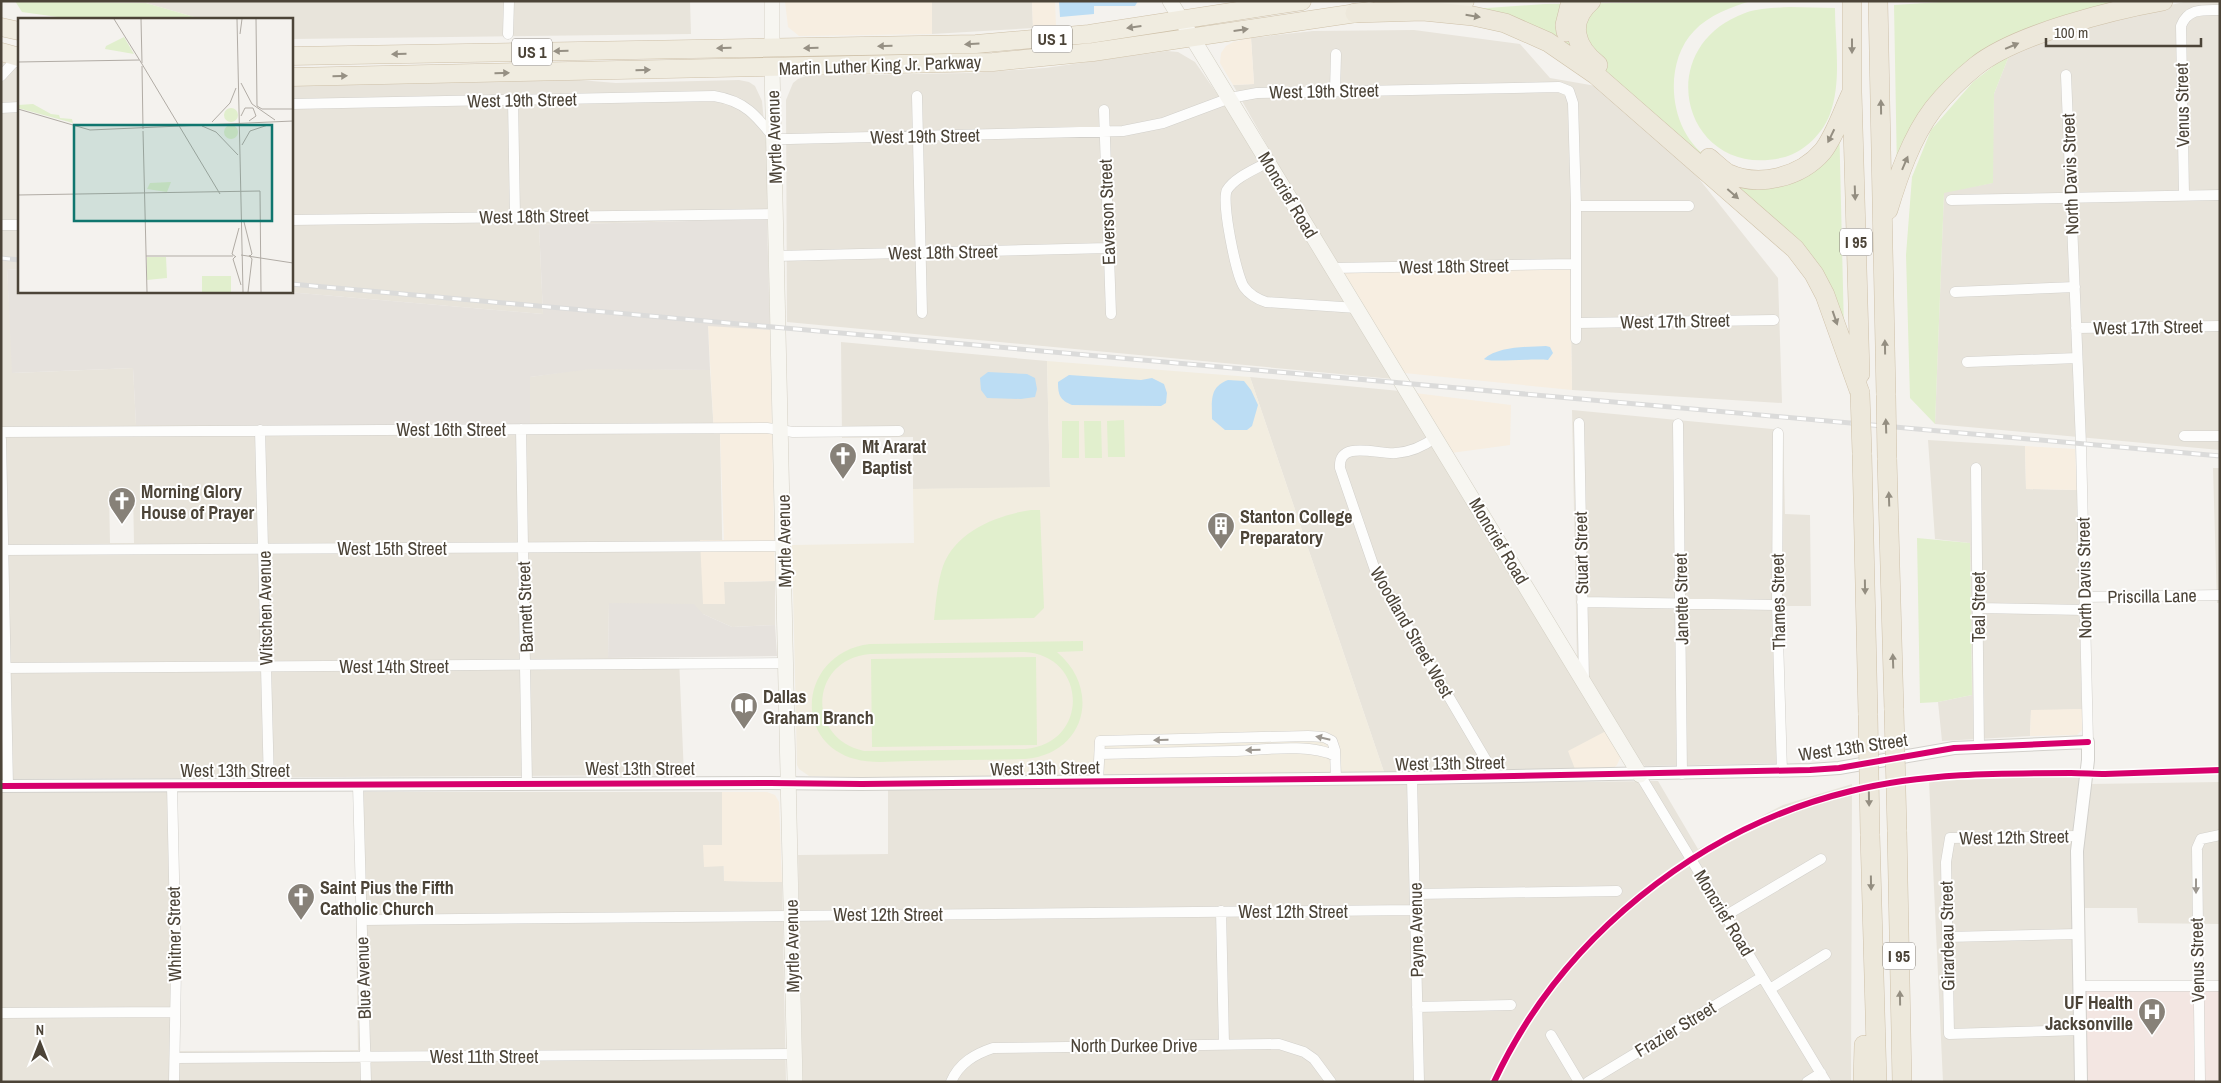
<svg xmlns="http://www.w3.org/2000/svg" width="2221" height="1083" viewBox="0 0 2221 1083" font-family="'Archivo Narrow',sans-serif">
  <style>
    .residential { fill: #e8e4db; fill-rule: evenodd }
    .commercial { fill: #f7eee1 }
    .industrial { fill: #e6e2dd }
    .education { fill: #f2ede0 }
    .medical { fill: #f3e6e2 }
    .green { fill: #e1efcd; fill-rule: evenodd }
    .water { fill: #bcddf4 }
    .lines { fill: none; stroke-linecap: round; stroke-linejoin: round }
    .minor-casing { stroke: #d2d0cb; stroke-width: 11 }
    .tertiary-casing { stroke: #d2d0cb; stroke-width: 14 }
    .secondary-casing { stroke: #d4d0c4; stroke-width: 16 }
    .trunk-casing { stroke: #cec0a8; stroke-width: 19 }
    .motorway-casing { stroke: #cec0a8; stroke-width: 20 }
    .minor { stroke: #fdfdfc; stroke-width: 10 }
    .tertiary { stroke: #fdfdfc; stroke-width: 12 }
    .secondary { stroke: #f7f6f1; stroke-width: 15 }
    .trunk { stroke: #f0ece0; stroke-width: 18 }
    .motorway { stroke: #ede8db; stroke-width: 19 }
    .rail-casing { stroke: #dbdbda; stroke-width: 5 }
    .rail { stroke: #fff; stroke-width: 3; stroke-dasharray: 9; stroke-linecap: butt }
    .motorway-bridge-casing { stroke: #cec0a8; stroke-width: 20; stroke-linecap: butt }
    .motorway-bridge { stroke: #ede8db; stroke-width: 19 }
    .cycleway-casing { stroke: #fff; stroke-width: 9 }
    .cycleway { stroke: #d6006c; stroke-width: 6 }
    .oneway { fill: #948e81 }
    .oneway2 { fill: #969084 }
    .oneway3 { fill: #9c9790 }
    .labels { text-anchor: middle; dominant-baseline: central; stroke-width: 4; stroke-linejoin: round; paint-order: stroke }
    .shield { fill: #fff; stroke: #827c74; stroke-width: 1 }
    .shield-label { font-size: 16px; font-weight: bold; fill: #4c4438 }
    .street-label { font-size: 18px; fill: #4c4438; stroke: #fff }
    .poi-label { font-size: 18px; font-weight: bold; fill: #4c4438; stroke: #fff; text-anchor: start }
    .inset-road { fill: none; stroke: #b1aca5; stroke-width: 1 }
    .view { fill: #0f766e; fill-opacity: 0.15; stroke: #0f766e; stroke-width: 2.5 }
    .inset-edge { fill: none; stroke: #4c4438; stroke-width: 2.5 }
  </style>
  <rect width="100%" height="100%" fill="#f4f2ee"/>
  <!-- residential -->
  <path class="residential" d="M94,1H690L691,34L291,39V19H201L146,3Z
    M932,1H1032L1033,28L932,34Z
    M2220,1V450L1935,424L1944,192L1992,183L1994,94L2010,53L2121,16L2184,2Z
    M1414,30L1520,44L1550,78L1596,86L1696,175L1778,278L1782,403L1572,390L1570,268L1338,271L1233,85L1254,84L1251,38L1313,31Z
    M1167,51L1178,52L1195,62L1231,114L1393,379L787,322L786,100L793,83L798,79L806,76L969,73L1045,68Z
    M1,58L19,62V270L7,269L13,373L133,368L136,425L530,424V377L591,368L710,370L714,433H720L723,582L775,581V625L732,627L703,614L609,603L608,658H679L684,775L1,779ZM109,491H133L134,543H110Z
    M555,78L616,83L739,80L749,82L755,86L762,101L767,153V219L539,225L543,314L276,291H291V82Z
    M841,342L1047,361L1050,488L913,489V437L842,438Z
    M1250,377L1400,391L1606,731L1575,769L1384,772Z
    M1572,410L1783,430L1785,514L1810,515L1811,606H1782L1786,763L1645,766L1639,761L1577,661Z
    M1928,440L2025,446L2026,489L2077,490L2082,709L2031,711L2030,736L1942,741L1938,702L1972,695L1970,543L1935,539Z
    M2213,468H2220V603H2217Z
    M2068,776L2080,777L2074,815L2072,861L2075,1082H1943L1929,781Z
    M1658,781L1698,849L1783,805L1852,784L1851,1082H803L798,855L888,854V790Z
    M2220,782V924L2138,923L2137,908H2082L2083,836L2090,784Z
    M176,792L180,1051L358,1050L354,792H722L724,881L782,882L786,1082H1V793Z"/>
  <!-- commercial -->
  <path class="commercial" d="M785,1H932V34L799,36L788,27Z
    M1032,1H1055L1056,26L1033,28Z
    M1251,38L1254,84L1233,85L1220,63L1221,53L1226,46L1233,42Z
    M1570,267L1572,390L1404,373L1338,271Z
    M708,325L770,330L775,581L724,582L725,604H703L700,540H724L720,434H714Z
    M1415,393L1511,405L1510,445L1451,453Z
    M2025,446L2075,449L2077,490L2026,489Z
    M2082,709L2083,729L2077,735L2030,736L2031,710Z
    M1606,731L1621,756L1617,765L1614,768L1575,769L1568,751Z
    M722,792H767L775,795L779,802L782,882L724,881V866L704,867L703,845H722Z"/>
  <!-- industrial -->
  <path class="industrial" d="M767,219L770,330L708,326L710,370L591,369L530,377V425H136L133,368L12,373L7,269L19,270V291H276L543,314L539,225Z
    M609,603L694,604L703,614L732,627L775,625L777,656L608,658Z"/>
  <!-- education -->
  <path class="education" d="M1047,361L1250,377L1384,772L888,779L809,776L799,769L797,765L792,545L914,543L913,489L1050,487Z"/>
  <!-- medical -->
  <path class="medical" d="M2220,989V1082H2086L2084,990Z"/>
  <!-- green -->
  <path class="green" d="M15,1L146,3L201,19H72L22,12Z
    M1751,1C1731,7 1709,15 1694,31C1661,65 1669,138 1714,161C1724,166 1742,172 1754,173C1761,174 1772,170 1780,168C1786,167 1796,166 1802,163C1810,159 1832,128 1839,119L1844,330L1832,295L1607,76L1473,9L1545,4Z
    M1956,1H2128L1972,63L1897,172L1894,5Z
    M1790,7L1835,8C1835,41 1842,82 1830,114C1823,133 1805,151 1785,157C1686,183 1647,49 1745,13C1759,8 1775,8 1790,7Z
    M2010,53L1994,94L1993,183L1944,193L1935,424L1910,398L1906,255L1912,177L1931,130L1973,82Z
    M1124,420L1125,457H1108L1107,421Z
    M1062,421H1079V458H1062Z
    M1084,421H1101L1102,458H1085Z
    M1031,510H1040L1044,608L1034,618L934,620C936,602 937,584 943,566C956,531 997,515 1031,510Z
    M1917,538L1970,543L1972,695L1938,702L1920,703Z
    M1083,641V651L1057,652C1102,690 1085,754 1025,759C987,760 949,760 911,761C893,761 872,764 855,759C790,741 801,652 870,644ZM1024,652C1088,655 1090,744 1025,749L864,751C805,738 810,659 870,654Z
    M1036,657L1037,745L872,747L871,659Z"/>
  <!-- water -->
  <path class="water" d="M1059,1H1138L1135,6H1094V14L1060,17Z
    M1546,346L1550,347L1553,353L1548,360C1534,358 1491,363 1484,359C1499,346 1527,347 1546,346Z
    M988,372L1027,374L1035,378L1037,389L1035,397L1021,399L987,398L981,390L980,378Z
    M1069,375L1141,380L1152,378L1164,384L1167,393L1166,403L1161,406L1072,405C1060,400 1058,395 1058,382Z
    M1228,380L1244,381L1251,390L1258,405L1252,426L1247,430H1225L1212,419C1212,401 1209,387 1228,380Z"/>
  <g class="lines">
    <defs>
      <path id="minor" d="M508,34L509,1
        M2066,75L2081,444L2088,742
        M1,76L12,64L19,60
        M1335,91L1336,54
        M917,96L922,313
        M513,100L515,216
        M291,104L714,96C745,101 756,115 775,139H789L1123,131L1163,123L1230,98L1257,93L1559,87L1569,91L1573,103L1576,206V339
        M1,108L19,107
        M1104,110L1111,314
        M1268,162C1256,169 1235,177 1227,190C1221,201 1236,275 1244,287C1249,294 1257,299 1266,302L1357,308
        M2184,195L2181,26C2188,8 2203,10 2220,10
        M1951,200L2220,195
        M1576,206H1689
        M291,220L777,214
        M1,225H19
        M777,256L1108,248
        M1333,268L1576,264
        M1955,292L2075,287
        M1577,323L1774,320
        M2076,328L2220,326
        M1967,362L2077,358
        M1579,423L1584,681
        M1678,424L1682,774
        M521,429L527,784
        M260,430L269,785
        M1,432L767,428L793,432L899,431
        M1778,433L1777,605L1782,771
        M2184,436H2220
        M1436,437C1424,446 1411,452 1396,453C1379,455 1338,439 1340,468L1376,573L1496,777
        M1,439L8,786
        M1976,468L1979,747
        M1,550L784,546
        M2084,597L2220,595
        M1582,602L1777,605
        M1978,608L2085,610
        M1,668L787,663
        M1100,754C1144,753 1189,752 1233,751C1261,750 1311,743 1335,756
        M1640,775L1826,1082
        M1412,778L1419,1082
        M1098,782L1100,741L1308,736L1324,737L1332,741L1335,750L1336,779
        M172,785L176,969L174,1082
        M358,785L366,1082
        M2078,836L1950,838L1946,862L1949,1034L2080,1030
        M1415,894L1617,891
        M1221,911L1224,1044
        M1725,916L1821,859
        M362,920L1415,910
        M1947,937L2078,934
        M2079,986H2220
        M1770,989L1826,954
        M1417,1007L1511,1005
        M1,1013L175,1012
        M1551,1035L1579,1082
        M175,1058L794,1054
        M951,1082C959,1063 975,1054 993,1048L1279,1044L1304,1052L1314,1059L1331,1082
        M1588,1082L1762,977
        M1807,1082L1821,1073
        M2200,1082L2197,848L2201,839L2220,835"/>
      <path id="tertiary" d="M1,786L770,783L862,784L1412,778L1810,770L1839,768L1954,748L2088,742V760L2077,851L2081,1082"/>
      <path id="secondary" d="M772,1V48
        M1170,1L1640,775
        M772,68L795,1082"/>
      <path id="trunk" d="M1418,6L1465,1
        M1,27L19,31
        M1,52L19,57
        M291,56L976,44L1089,34L1302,1
        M291,77L993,62L1093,52L1370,11"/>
      <path id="motorway" d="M1591,1C1567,22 1575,47 1598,65
        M1852,1V92L1860,374
        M1878,1L1886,395
        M1355,13L1423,11L1473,16L1505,23L1548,42L1596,75L1795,249L1814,274L1825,295L1860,393
        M1566,32L1565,25L1571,1
        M1709,158C1715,163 1721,169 1727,173C1759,188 1801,177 1823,151C1836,134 1843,110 1852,92
        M1888,210C1898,177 1911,138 1933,109C1945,94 1961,78 1976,66C2016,34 2113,10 2163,1
        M1862,453L1868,715
        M1887,458L1894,710
        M1897,830L1902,1082
        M1870,834L1877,1082
        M1863,1082L1864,1045"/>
    </defs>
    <!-- minor casing -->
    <use href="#minor" class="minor-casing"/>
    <!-- tertiary casing -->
    <use href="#tertiary" class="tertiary-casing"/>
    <!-- secondary casing -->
    <use href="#secondary" class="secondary-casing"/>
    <!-- trunk casing -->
    <use href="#trunk" class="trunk-casing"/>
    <!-- motorway casing -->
    <use href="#motorway" class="motorway-casing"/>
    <!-- minor -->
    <use href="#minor" class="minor"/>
    <!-- tertiary -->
    <use href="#tertiary" class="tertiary"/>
    <!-- secondary -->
    <use href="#secondary" class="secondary"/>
    <!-- trunk -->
    <use href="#trunk" class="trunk"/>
    <!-- motorway -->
    <use href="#motorway" class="motorway"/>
    <defs>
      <path id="rail" d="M1,258L19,260
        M291,284L2220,456"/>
    </defs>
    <!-- rail casing -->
    <use href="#rail" class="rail-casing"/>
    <!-- rail -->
    <use href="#rail" class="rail"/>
    <defs>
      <path id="motorway-bridge" d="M1860,393L1862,453
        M1886,395L1887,458
        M1894,710L1897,830
        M1868,715L1870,834"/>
    </defs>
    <!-- motorway-bridge casing -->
    <use href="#motorway-bridge" class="motorway-bridge-casing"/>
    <!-- motorway-bridge -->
    <use href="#motorway-bridge" class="motorway-bridge"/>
    <defs>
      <path id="cycleway" d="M1,786L770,783L862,784L1412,778L1810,770L1839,768L1954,748L2088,742
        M1494,1082C1561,938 1698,828 1851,791C1923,773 1998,773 2071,773C2083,773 2094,774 2105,774C2143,773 2182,771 2220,770"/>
    </defs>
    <!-- cycleway casing -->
    <use href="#cycleway" class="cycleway-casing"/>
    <!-- cycleway -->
    <use href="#cycleway" class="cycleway"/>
  </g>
  <!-- one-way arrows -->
  <defs><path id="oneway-solid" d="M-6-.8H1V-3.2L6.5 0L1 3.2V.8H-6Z" transform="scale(1.25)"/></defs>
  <g class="oneway">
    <use href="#oneway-solid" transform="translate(1473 16) rotate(9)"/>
    <use href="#oneway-solid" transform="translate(1852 46) rotate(90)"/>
    <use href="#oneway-solid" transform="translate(2012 46) rotate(-23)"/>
    <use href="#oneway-solid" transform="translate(1881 107) rotate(-91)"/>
    <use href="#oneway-solid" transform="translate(1831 136) rotate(116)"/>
    <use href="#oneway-solid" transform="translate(1905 163) rotate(-67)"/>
    <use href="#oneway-solid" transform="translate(1855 193) rotate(88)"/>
    <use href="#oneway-solid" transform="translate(1733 194) rotate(41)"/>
    <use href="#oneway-solid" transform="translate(1835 318) rotate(71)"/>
    <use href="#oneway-solid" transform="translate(1885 347) rotate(-91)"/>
    <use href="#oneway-solid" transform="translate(1886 426) rotate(-92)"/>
    <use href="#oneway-solid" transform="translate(1889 499) rotate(-92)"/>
    <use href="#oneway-solid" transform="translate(1865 587) rotate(89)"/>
    <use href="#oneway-solid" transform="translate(1893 661) rotate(-92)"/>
    <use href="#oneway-solid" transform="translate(1869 799) rotate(89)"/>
    <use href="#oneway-solid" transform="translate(1871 883) rotate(89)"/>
    <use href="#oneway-solid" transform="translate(1900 998) rotate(-91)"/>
  </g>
  <g class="oneway2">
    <use href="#oneway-solid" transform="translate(1134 27) rotate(172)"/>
    <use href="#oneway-solid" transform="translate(1241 30) rotate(-8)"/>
    <use href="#oneway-solid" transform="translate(972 44) rotate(177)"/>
    <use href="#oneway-solid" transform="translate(885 46) rotate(179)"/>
    <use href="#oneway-solid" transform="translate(724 48) rotate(179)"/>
    <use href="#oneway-solid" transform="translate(811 48) rotate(179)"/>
    <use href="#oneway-solid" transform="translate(561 51) rotate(179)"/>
    <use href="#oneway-solid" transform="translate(399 54) rotate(179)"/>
    <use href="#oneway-solid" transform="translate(643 70) rotate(-1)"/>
    <use href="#oneway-solid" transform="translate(502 73) rotate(-1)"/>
    <use href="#oneway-solid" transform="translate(340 76) rotate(-1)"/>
  </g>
  <g class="oneway3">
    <use href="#oneway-solid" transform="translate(1323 738) rotate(-167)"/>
    <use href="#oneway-solid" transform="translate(1161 740) rotate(179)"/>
    <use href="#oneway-solid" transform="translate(1253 750) rotate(178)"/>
    <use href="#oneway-solid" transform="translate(2196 886) rotate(90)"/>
  </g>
  <!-- icons -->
  <defs>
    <symbol id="church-pin" viewBox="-11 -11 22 30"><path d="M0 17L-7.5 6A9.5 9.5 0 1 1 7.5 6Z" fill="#878178" stroke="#fff"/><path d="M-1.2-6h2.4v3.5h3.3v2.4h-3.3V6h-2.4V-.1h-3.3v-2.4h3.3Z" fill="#fff"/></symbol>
    <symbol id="building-pin" viewBox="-11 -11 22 30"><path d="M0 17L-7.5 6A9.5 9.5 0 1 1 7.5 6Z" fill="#878178" stroke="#fff"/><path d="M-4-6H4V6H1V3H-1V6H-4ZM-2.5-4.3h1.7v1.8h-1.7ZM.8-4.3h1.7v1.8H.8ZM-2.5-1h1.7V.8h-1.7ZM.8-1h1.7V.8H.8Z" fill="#fff"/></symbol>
    <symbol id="library-pin" viewBox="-11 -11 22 30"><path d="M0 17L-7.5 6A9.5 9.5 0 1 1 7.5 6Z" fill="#878178" stroke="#fff"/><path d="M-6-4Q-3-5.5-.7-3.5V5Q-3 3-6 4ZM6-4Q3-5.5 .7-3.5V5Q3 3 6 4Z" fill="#fff"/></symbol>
    <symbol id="hospital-pin" viewBox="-11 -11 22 30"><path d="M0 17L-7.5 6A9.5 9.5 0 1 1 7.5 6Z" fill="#878178" stroke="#fff"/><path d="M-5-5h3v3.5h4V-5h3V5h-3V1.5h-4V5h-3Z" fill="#fff"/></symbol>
  </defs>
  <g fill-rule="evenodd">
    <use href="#church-pin" x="827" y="440" width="32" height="43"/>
    <use href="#church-pin" x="106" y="485" width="32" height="43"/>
    <use href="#building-pin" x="1205" y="510" width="32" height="43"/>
    <use href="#library-pin" x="728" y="690" width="32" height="43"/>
    <use href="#church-pin" x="285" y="881" width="32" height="43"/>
    <use href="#hospital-pin" x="2136" y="996" width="32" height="43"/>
  </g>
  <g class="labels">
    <!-- shield labels -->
    <g class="shield">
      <rect x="1032" y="25.5" width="40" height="27" rx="4"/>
      <rect x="512" y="38.5" width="40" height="27" rx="4"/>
      <rect x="1840" y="228.5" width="32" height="27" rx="4"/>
      <rect x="1883" y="942.5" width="32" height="27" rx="4"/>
    </g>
    <g class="shield-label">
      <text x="1052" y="39">US 1</text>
      <text x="532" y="52">US 1</text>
      <text x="1856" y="242">I 95</text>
      <text x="1899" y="956">I 95</text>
    </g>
    <!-- street labels -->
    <g class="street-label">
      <text transform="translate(880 65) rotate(-2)">Martin Luther King Jr. Parkway</text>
      <text transform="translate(1324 91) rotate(-1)">West 19th Street</text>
      <text transform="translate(522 100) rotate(-1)">West 19th Street</text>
      <text transform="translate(2182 105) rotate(-91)">Venus Street</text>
      <text transform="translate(925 136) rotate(-1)">West 19th Street</text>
      <text transform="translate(774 137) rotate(-92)">Myrtle Avenue</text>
      <text transform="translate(2070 174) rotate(-92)">North Davis Street</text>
      <text transform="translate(1288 195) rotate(59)">Moncrief Road</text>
      <text transform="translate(1107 212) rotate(-92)">Eaverson Street</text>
      <text transform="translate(534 216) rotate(-1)">West 18th Street</text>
      <text transform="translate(943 252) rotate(-1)">West 18th Street</text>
      <text transform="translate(1454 266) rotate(-1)">West 18th Street</text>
      <text transform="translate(1675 321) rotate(-1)">West 17th Street</text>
      <text transform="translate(2148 327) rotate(-1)">West 17th Street</text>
      <text x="451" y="429">West 16th Street</text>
      <text transform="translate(784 541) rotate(-91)">Myrtle Avenue</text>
      <text transform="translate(1499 541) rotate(59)">Moncrief Road</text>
      <text x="392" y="548">West 15th Street</text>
      <text transform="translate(1581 553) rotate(-91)">Stuart Street</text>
      <text transform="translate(2084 578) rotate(-91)">North Davis Street</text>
      <text transform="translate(2152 596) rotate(-1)">Priscilla Lane</text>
      <text transform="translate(1681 599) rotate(-91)">Janette Street</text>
      <text transform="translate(1778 602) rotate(-91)">Thames Street</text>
      <text transform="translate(525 607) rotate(-92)">Barnett Street</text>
      <text transform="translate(1978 607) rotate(-90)">Teal Street</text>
      <text transform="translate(265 608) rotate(-91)">Witschen Avenue</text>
      <text transform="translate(1412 632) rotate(60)">Woodland Street West</text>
      <text x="394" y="666">West 14th Street</text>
      <text transform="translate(1853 747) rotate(-8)">West 13th Street</text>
      <text transform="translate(1450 763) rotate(-1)">West 13th Street</text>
      <text x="640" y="768">West 13th Street</text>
      <text transform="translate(1045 768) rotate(-1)">West 13th Street</text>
      <text x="235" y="770">West 13th Street</text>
      <text transform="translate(2014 837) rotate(-1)">West 12th Street</text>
      <text x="1293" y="911">West 12th Street</text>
      <text transform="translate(1724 913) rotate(59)">Moncrief Road</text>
      <text x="888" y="914">West 12th Street</text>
      <text transform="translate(1416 930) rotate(-91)">Payne Avenue</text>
      <text transform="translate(174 934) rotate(-91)">Whitner Street</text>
      <text transform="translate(1947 936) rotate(-91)">Girardeau Street</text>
      <text transform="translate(792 946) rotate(-91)">Myrtle Avenue</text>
      <text transform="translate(2197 960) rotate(-91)">Venus Street</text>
      <text transform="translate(363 978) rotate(-92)">Blue Avenue</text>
      <text transform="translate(1675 1029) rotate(-31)">Frazier Street</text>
      <text x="1134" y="1045">North Durkee Drive</text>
      <text x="484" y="1056">West 11th Street</text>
    </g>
    <!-- poi labels -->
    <g class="poi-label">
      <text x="862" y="446">Mt Ararat<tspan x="862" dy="21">Baptist</tspan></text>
      <text x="141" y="491">Morning Glory<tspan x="141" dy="21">House of Prayer</tspan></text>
      <text x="1240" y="516">Stanton College<tspan x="1240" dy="21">Preparatory</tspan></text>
      <text x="763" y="696">Dallas<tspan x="763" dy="21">Graham Branch</tspan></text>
      <text x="320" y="887">Saint Pius the Fifth<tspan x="320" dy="21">Catholic Church</tspan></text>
      <text x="2133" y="1002" text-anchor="end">UF Health<tspan x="2133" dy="21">Jacksonville</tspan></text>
    </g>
  </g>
  <!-- overview -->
  <g transform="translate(18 18)">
    <rect width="275" height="275" fill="#f4f2ee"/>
    <path d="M106,19L116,36L87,31L88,28ZM15,86L33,96L41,97L42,100L54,101L55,105L0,90V87ZM206 97a7 7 0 1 1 14 0a7 7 0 1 1-14 0ZM206 114a7 7 0 1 1 14 0a7 7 0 1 1-14 0ZM153,164L149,174L129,171L132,165ZM129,239H148L149,260L129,262ZM184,258H213V274H184Z" fill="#e1efcd"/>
    <path class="inset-road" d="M96,1L124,46M123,1L124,45M219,1L225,274M238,1L239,88L244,91H275M222,16L224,1M0,44L121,42M124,46L202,176M124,48L125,111M223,65L234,86L257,102M0,91L72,112L275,103M223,98L227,90H235L238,98L231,103M194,104L212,85L218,70M184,108L198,114L220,137M125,113L129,274M224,127L232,113L250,107M0,177L242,173L243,274M226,204L234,236L231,239M223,237L275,245M128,238H215M218,238L215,241L223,267M218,239L214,236L221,210M230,274L234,241L231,237"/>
    <path class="view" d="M56,107H254V203H56Z"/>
    <rect width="275" height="275" class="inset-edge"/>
  </g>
  <!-- border -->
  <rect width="2221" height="1083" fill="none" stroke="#4c4438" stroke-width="5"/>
  <!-- north arrow -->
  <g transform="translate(40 1043)" stroke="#ffffff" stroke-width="4" paint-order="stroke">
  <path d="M0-4L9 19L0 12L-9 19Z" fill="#4c4438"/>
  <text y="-8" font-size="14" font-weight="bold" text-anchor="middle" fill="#4c4438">N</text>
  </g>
  <!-- scale -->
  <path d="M2046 38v8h155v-8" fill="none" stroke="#4c4438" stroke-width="2.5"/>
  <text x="2054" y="38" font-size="15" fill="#4c4438" stroke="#ffffff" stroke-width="4" paint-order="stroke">100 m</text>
</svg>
